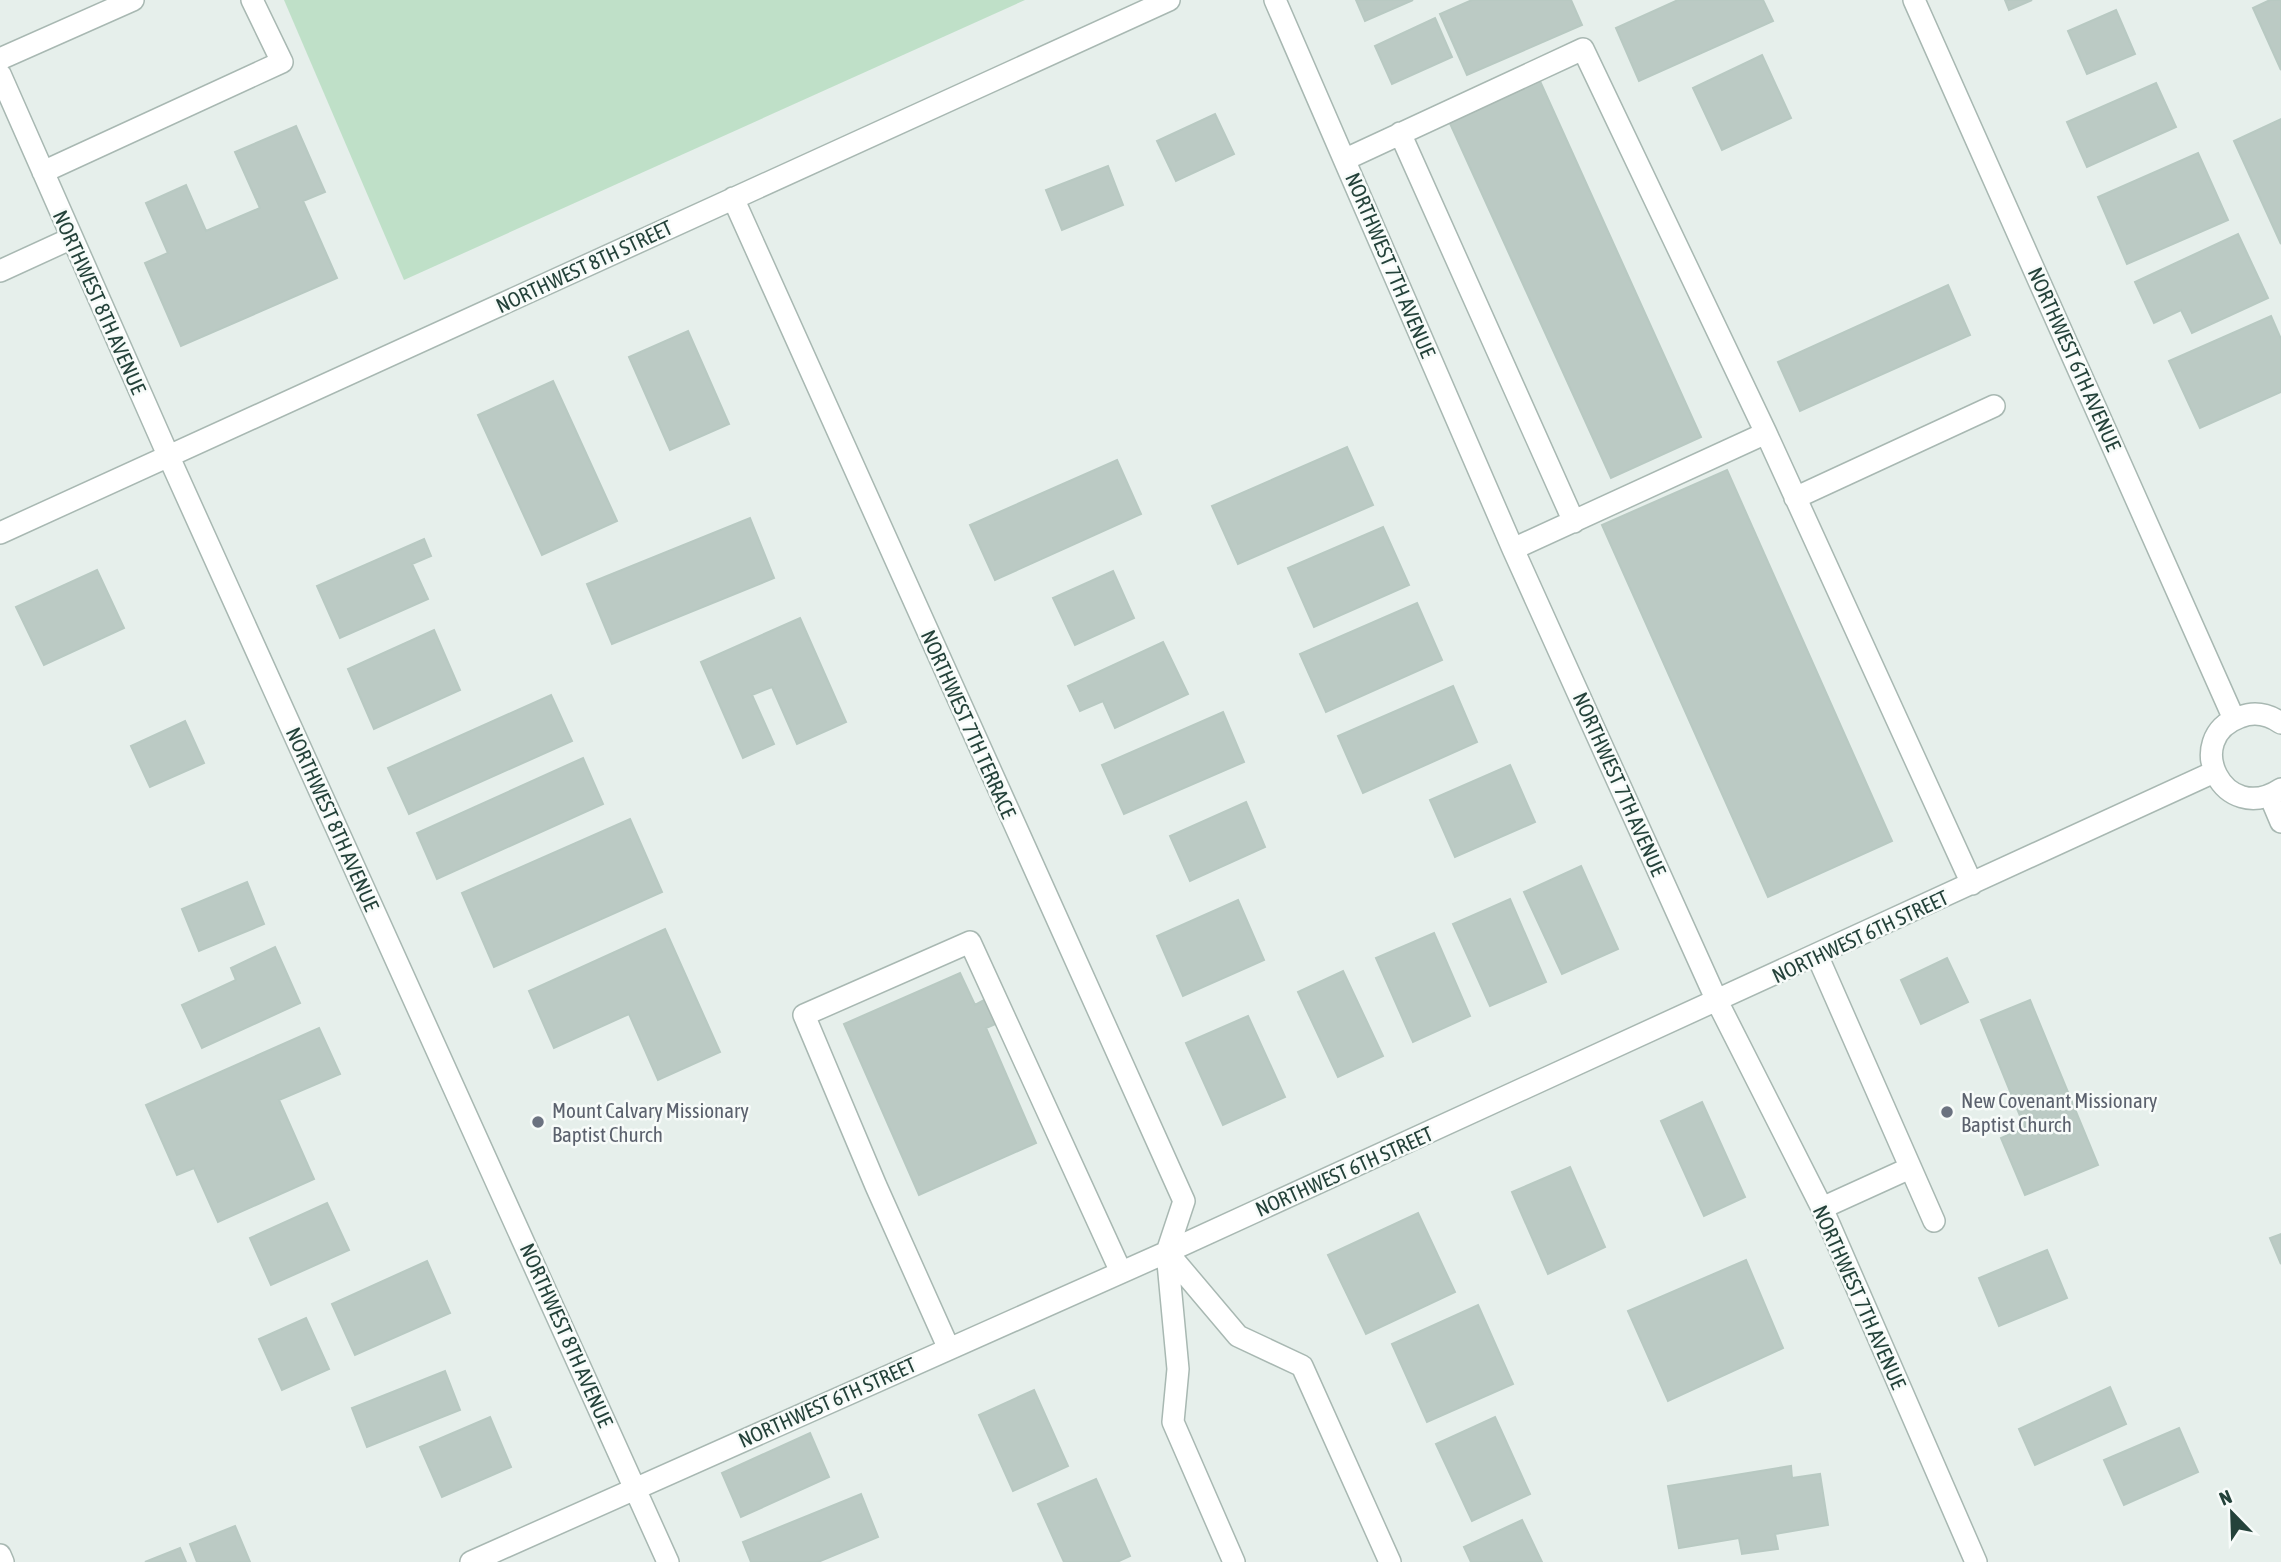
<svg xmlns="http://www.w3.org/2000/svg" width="2281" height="1562" viewBox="0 0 2281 1562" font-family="'Asap Condensed',sans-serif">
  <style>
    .green { fill: #bfe0c8 }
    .building { fill: #bbcac4; stroke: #b8c9c2; stroke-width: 2 }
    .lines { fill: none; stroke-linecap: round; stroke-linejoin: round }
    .minor-casing { stroke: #a8b8b2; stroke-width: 24 }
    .minor { stroke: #fff; stroke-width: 21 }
    .worship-dot { fill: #6b7280; stroke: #f7fbf9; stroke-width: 2.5 }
    .labels { text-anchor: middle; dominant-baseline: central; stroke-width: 5; stroke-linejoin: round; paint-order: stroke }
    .street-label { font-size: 21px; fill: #24423a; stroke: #f7fbf9 }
    .worship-label { font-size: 21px; fill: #5b616d; stroke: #f7fbf9; text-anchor: start }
  </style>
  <rect width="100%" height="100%" fill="#e6efeb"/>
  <!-- green -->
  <path class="green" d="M284,0H1025L404,280Z"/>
  <!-- building -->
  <path class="building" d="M1356,0H1413L1365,21Z
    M1472,0H1571L1582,25L1467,75L1440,14Z
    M1678,0H1763L1773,21L1639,81L1616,28Z
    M2005,0H2032L2009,10Z
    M2270,0H2281V70L2253,8Z
    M2116,10L2135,54L2087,74L2068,31Z
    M1435,18L1452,57L1392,84L1375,46Z
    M1762,55L1791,118L1722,150L1693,88Z
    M1539,79L1701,437L1611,478L1448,119Z
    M2156,83L2176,127L2087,167L2067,122Z
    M1215,114L1234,154L1176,181L1157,141Z
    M2281,119V244L2234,141Z
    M296,126L325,192L303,201L337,278L181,346L145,263L168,253L146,203L186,185L206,231L260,208L235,152Z
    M2198,153L2228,220L2127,264L2098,197Z
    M1108,166L1123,205L1062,230L1046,190Z
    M2238,234L2268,298L2192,333L2181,310L2154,323L2135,282Z
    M1948,285L1970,335L1800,411L1778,362Z
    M2271,316L2281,339V392L2200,428L2169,361Z
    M688,331L729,424L670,450L629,357Z
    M553,381L617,521L542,555L478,415Z
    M1347,447L1373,505L1238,564L1212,506Z
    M1117,460L1141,514L995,580L970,525Z
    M1727,470L1892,841L1768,897L1602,525Z
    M750,518L774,578L612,644L587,584Z
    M1383,527L1409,585L1314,627L1288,568Z
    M424,539L431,556L412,564L428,599L340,638L317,586Z
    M97,570L124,628L44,665L16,607Z
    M1113,571L1134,618L1075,645L1053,598Z
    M1417,603L1442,660L1326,712L1300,654Z
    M800,618L846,722L797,744L772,687L752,695L774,744L743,758L701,662Z
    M434,630L460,690L374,729L348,669Z
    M1163,642L1188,694L1115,728L1103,701L1080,711L1068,686Z
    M1453,686L1477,742L1363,793L1338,736Z
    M551,695L572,741L409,814L388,768Z
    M1223,712L1244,762L1124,814L1102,765Z
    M185,721L204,763L150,787L131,746Z
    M583,758L603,804L437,879L417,833Z
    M1510,765L1535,822L1455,857L1430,800Z
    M1246,802L1265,847L1190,881L1170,836Z
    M630,819L662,892L494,967L462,893Z
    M1581,866L1618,949L1562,974L1524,892Z
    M247,882L264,924L199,951L182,909Z
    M1510,899L1546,982L1490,1006L1453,924Z
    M1238,900L1264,960L1183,996L1157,936Z
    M665,929L720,1052L658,1080L629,1014L554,1048L529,991Z
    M1434,933L1470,1016L1413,1042L1376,958Z
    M275,947L300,1003L202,1048L182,1005L236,980L231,968Z
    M1947,958L1968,1002L1921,1024L1901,980Z
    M1343,971L1383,1056L1338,1077L1298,992Z
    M960,973L975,1005L988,998L998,1023L986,1028L1036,1143L919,1195L844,1024Z
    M2030,1000L2098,1165L2025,1195L2001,1138L2025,1128L1981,1020Z
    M1248,1016L1285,1097L1223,1125L1186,1043Z
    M319,1028L340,1074L279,1100L314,1179L218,1222L194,1168L177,1175L146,1105Z
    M1702,1102L1745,1197L1704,1216L1661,1121Z
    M1570,1167L1605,1247L1548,1274L1512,1192Z
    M327,1203L349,1250L271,1285L250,1238Z
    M1418,1213L1455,1292L1366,1334L1328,1255Z
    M2281,1234V1264L2270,1238Z
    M2047,1250L2067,1298L1999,1326L1979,1278Z
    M1746,1260L1783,1348L1668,1401L1628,1311Z
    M427,1261L450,1313L355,1355L332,1304Z
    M1478,1305L1513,1384L1427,1422L1392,1344Z
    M306,1318L329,1369L282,1390L259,1339Z
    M445,1371L460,1410L367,1447L352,1408Z
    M2110,1387L2126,1424L2035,1465L2019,1429Z
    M1034,1390L1068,1466L1013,1491L979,1415Z
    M490,1417L511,1467L442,1497L420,1447Z
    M1495,1417L1530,1494L1472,1521L1436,1444Z
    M2179,1428L2198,1472L2124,1505L2104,1460Z
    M810,1433L829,1477L741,1517L722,1473Z
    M1791,1466L1792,1478L1820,1474L1828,1525L1775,1534L1778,1549L1742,1554L1739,1538L1679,1548L1668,1486Z
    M1096,1479L1130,1556L1117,1562H1064L1038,1504Z
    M861,1494L878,1537L818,1562H751L743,1542Z
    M1522,1520L1542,1562H1471L1464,1547Z
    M235,1526L250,1562H197L190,1544Z
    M180,1548L186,1562H145Z"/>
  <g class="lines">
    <defs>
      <path id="minor" d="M1275,0L1513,549L1717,1001L1822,1208L1976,1562
        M1914,0L2234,719
        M0,59L133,0
        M0,74L168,455L668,1562
        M1400,133L1574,522
        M1346,159L1583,49L1766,433L1513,549
        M43,172L282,62L252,0
        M733,198L1184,1201L1167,1252L1178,1369L1173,1422L1234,1562
        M0,271L72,238
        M1766,433L1972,884
        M1795,498L1994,406
        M0,533L1169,0
        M2281,723C2268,714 2255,711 2240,717C2181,738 2223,827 2281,789
        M2270,796L2281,822
        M1817,955L1934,1221
        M1822,1208L1910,1168
        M1167,1252L1238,1336L1302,1366L1390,1562
        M949,1349L876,1186L804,1015L970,942L1121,1272
        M0,1555L3,1562
        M471,1562L1167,1252L2214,772"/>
    </defs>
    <!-- minor casing -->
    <use href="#minor" class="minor-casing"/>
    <!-- minor -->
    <use href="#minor" class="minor"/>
  </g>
  <!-- markers -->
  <g class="worship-dot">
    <circle cx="1947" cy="1112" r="7"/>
    <circle cx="538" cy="1122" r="7"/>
  </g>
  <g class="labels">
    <!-- street labels -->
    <g class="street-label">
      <text transform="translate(1391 265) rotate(67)">NORTHWEST 7TH AVENUE</text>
      <text transform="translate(584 266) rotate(-25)">NORTHWEST 8TH STREET</text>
      <text transform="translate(100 302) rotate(66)">NORTHWEST 8TH AVENUE</text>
      <text transform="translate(2075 359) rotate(66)">NORTHWEST 6TH AVENUE</text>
      <text transform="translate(969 724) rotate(66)">NORTHWEST 7TH TERRACE</text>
      <text transform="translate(1620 784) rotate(66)">NORTHWEST 7TH AVENUE</text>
      <text transform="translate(333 819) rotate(66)">NORTHWEST 8TH AVENUE</text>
      <text transform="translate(1860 936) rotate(-25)">NORTHWEST 6TH STREET</text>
      <text transform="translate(1344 1171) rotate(-24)">NORTHWEST 6TH STREET</text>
      <text transform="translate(1860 1297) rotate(66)">NORTHWEST 7TH AVENUE</text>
      <text transform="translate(567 1335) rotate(66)">NORTHWEST 8TH AVENUE</text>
      <text transform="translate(827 1402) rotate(-24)">NORTHWEST 6TH STREET</text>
    </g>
    <!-- worship labels -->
    <g class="worship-label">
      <text x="1961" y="1100">New Covenant Missionary<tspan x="1961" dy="24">Baptist Church</tspan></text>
      <text x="552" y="1110">Mount Calvary Missionary<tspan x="552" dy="24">Baptist Church</tspan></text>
    </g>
  </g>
  <!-- north arrow -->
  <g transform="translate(2232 1513) rotate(337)" stroke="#f7fbf9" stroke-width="5" paint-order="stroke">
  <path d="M0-5L12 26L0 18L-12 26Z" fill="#24423a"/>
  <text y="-10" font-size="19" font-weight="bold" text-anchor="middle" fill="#24423a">N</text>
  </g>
</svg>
